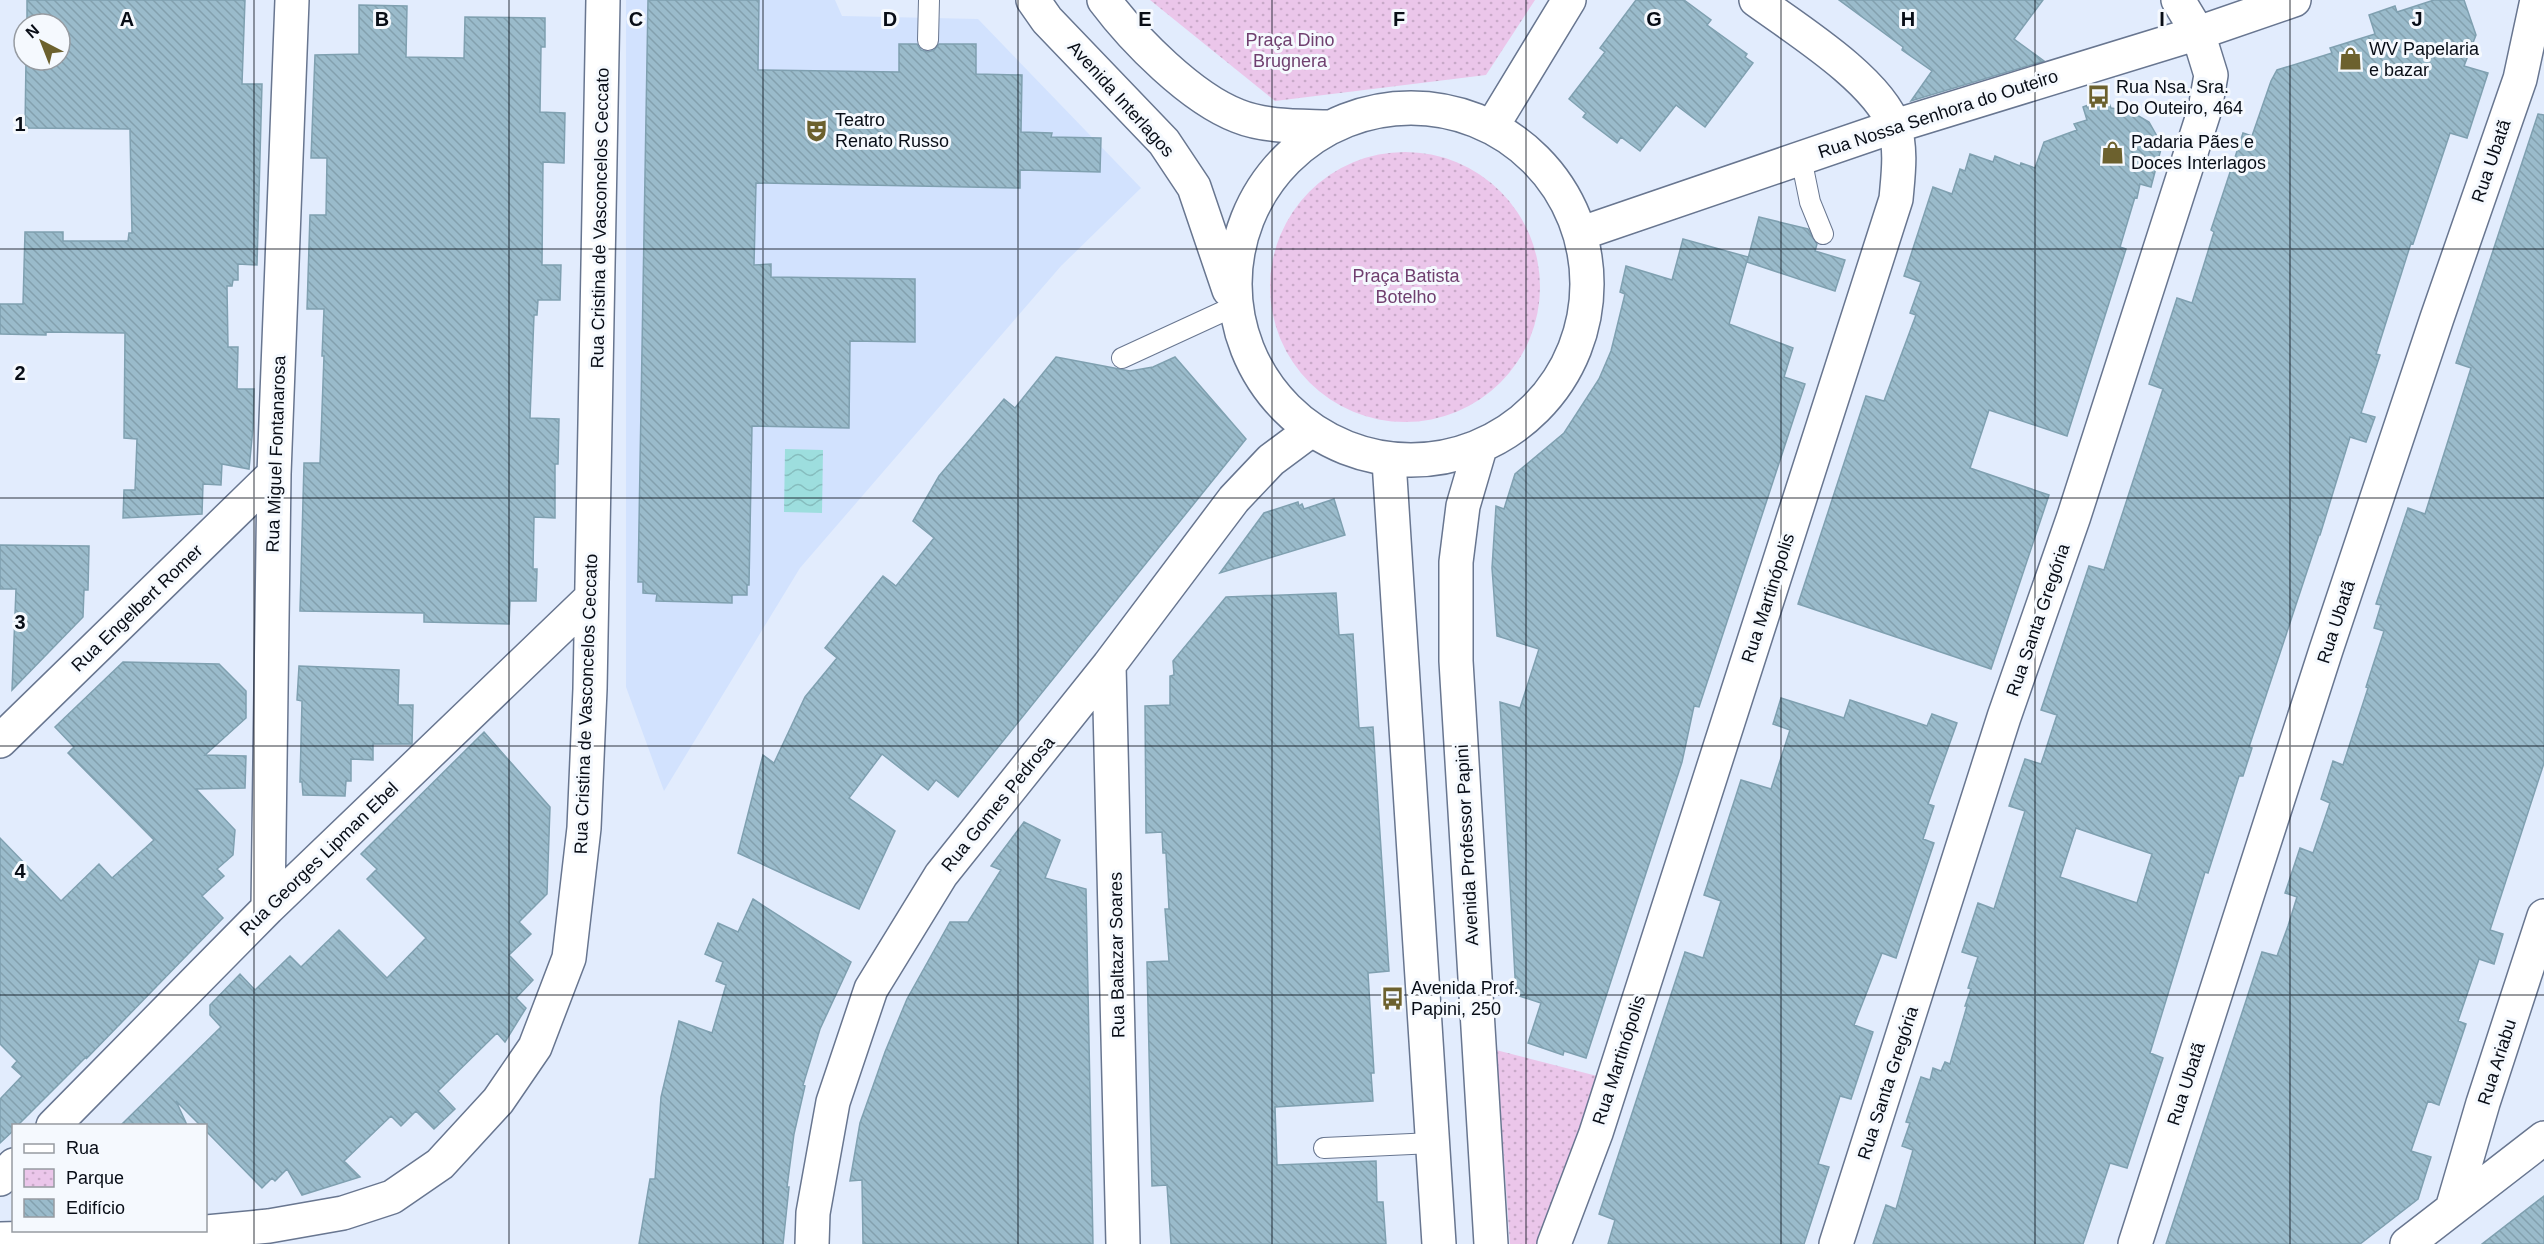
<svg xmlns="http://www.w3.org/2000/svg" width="2544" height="1244" viewBox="0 0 2544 1244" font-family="Helvetica,sans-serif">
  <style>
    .built { fill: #d2e2fe }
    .park { fill: url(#park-dots) }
    .water { fill: url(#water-waves) }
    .building { fill: url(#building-back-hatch); stroke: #7fa0b0; stroke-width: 1.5; fill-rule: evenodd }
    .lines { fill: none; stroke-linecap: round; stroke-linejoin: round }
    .lane-casing { stroke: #687690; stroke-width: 22 }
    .street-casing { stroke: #687690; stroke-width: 36 }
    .primary-casing { stroke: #687690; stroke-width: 36 }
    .lane { stroke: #fff; stroke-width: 20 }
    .street { stroke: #fff; stroke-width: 33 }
    .primary { stroke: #fff; stroke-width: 33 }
    .grid { fill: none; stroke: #080d16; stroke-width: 1.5; stroke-opacity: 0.55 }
    .labels { text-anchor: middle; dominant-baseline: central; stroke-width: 6; stroke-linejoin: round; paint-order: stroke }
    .park-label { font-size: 18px; fill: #6f3f6f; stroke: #f5f9fe }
    .poi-label { font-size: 18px; fill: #080d16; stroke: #f5f9fe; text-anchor: start }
    .street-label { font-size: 18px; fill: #080d16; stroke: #f5f9fe }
    .grid-label { font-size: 20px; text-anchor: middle; font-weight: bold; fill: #080d16; stroke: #f5f9fe; stroke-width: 6; stroke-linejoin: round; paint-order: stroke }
  </style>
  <defs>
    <pattern id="park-dots" width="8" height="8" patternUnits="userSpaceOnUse" patternTransform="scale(1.5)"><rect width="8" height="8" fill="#ebc6ea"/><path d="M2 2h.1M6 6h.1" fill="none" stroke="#c8a9c8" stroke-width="1.8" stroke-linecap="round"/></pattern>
    <pattern id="water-waves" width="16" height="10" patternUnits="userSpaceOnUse" patternTransform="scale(1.5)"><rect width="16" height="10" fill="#9ddede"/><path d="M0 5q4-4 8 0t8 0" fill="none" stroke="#86bdbe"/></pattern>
    <pattern id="building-back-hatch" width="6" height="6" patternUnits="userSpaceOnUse" patternTransform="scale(1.5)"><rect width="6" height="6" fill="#9abbcb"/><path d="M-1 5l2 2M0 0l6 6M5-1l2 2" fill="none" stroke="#83a0ae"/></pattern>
  </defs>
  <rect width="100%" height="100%" fill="#e2ecfd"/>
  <!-- built -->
  <path class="built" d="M626,0H835L842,16L978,19L1141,188L1061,266L800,568L664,791L626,687Z"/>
  <!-- park -->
  <path class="park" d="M1150,0H1535L1486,75L1275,101Z
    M1270 287a135 135 0 1 1 270 0a135 135 0 1 1-270 0Z
    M1496,1050L1601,1077L1544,1244H1510Z"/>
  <!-- water -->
  <path class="water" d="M785,449L823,450L822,513L784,512Z"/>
  <!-- building -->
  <path class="building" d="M27,0H245L242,84H262L257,265L238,264V280H233L232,286H227L228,347H238L237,389H254L253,428L249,469L222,464L221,485L203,484L202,514L123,518L124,490H135L137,439L124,438L125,333L46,332V335L0,334V304H23L25,232H63V241H128L129,233H132L130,129L25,128L26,60H60V24H27Z
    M648,0H759L758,70L899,72V44H917L921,50L928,52L934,50L939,44H976V74L1022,75L1021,132L1052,133L1051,137L1101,138L1100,172L1020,170V188L756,183L754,265L771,264V277L915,279V342L850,341L849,428L752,426L749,585H747V595H732V603L656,601L657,594L643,593V582H638Z
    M1636,0H1684L1711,20L1707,25L1747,54L1745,57L1753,63L1705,127L1676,105L1640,151L1621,137L1617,143L1583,117L1586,113L1569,99L1605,52L1600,48Z
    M1839,0H2043L2014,39L2044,61L1911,101L1932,71L1902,50L1903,47Z
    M2434,0H2464L2476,35L2464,66L2488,73L2467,138L2450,133L2413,244L2411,243L2376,354L2380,355L2361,413L2375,417L2366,442L2350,437L2320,535H2319L2249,747L2252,748L2243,776H2239L2208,873L2205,872L2150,1053L2163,1058L2127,1168L2110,1163L2083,1244H1873L1886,1205L1896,1209L1913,1150L1902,1146L1910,1123L1906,1122L1921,1077L1930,1080L1933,1068L1941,1071L1945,1062L1950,1064L1967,1006H1965L1971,989L1968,988L1978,957L1962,952L1978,903L1994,909L2025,811L2009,806L2025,759L2041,764L2057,715L2041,710L2089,566L2104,570L2163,389L2149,384L2177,298L2192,303L2214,232L2211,230L2243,133L2252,136L2271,81L2277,70L2332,53L2330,48L2375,34L2369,15L2395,6L2397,12ZM2076,828L2152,854L2137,903L2060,877Z
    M359,5L407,6L406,57L464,58L465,17L545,18V47H541L540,112L565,113L564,163L543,162L542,265H561L560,300H538L537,315H534L530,418L559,419L558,464H555V518L534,517L533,569H537L536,601H510L509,624L424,622V613L300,611L304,463H320L324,356H322L324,309H307L310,215H326L327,158H311L315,55L359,54Z
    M2107,98L2111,108L2130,111L2149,122L2162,145L2151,187L2140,184L2137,198L2135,197L2120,247L2126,249L2067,436L1989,410L1970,468L2049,495L1991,669L1798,604L1866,396L1884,401L1916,315L1910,313L1921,282L1904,276L1933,187L1952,194L1960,169L1965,171L1970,154L1993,162L1995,156L2020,166L2021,163L2035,168L2044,142L2077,130L2074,124L2087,120L2083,107Z
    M2538,114L2544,115V763L2490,930L2503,934L2494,964L2479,959L2458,1021L2466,1024L2439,1105L2428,1101L2411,1151L2431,1157L2418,1199L2360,1244H2166L2262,952L2277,956L2288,926L2297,897L2285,893L2300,848L2313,853L2330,803L2321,799L2333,761L2343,765L2368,688L2366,687L2384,631L2374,628L2381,605L2376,604L2408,508L2425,514L2471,368L2456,363Z
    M1759,217L1808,229L1817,244L1815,251L1845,260L1835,291L1747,262Z
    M1683,239L1748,257L1729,324L1793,348L1784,377L1805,384L1699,707L1694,706L1682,762L1586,1058L1564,1051L1563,1055L1528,1043L1541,1003L1516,995L1500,702L1520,708L1539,649L1497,636L1492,568L1496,506L1504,509L1515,474L1564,433L1599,379L1611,351L1625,294L1620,292L1626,266L1672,280Z
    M1056,357L1130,371L1153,367L1175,357L1246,439L958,797L936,780L928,790L882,754L849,798L895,831L859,909L738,853L763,755L774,763L805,697L837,658L825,648L883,576L896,586L934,538L913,521L939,476L1004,399L1015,408Z
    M1334,499L1345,535L1220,573L1264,513L1298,502L1299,506L1302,504L1304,509Z
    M0,545L89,546L88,590H84L83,617L12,690L16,589H0Z
    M1336,593L1339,635L1353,634L1359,728L1373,727L1389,971L1368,973L1374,1073H1371L1373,1101L1275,1107L1277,1165L1376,1161L1377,1202H1383L1386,1244H1171L1167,1185L1152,1186L1147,962L1169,961L1165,909H1169L1166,853H1163L1162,832L1146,833L1145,706L1170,705V676L1174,675L1173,661L1226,597Z
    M123,662L219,664L246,691V718L205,755L246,756L245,788L196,789L235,830L233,855L217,869L224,876L202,896L223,918L86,1059L87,1056L18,1125H14V1130L0,1143V1099L22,1076L12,1067L17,1061L0,1044V838L61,901L99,864L112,878L154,840L68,753L74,747L55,727Z
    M299,666L399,670L398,705H413L412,744H373V760L351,759V781H346L345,796L303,795L302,782H300L302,701L297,700Z
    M1781,698L1844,718L1850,700L1927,726L1932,714L1957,723L1928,804L1934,806L1923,839L1934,843L1896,958L1882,953L1854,1025L1873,1032L1851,1099L1840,1096L1818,1164L1829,1167L1804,1244H1608L1615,1220L1599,1214L1685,952L1703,958L1721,901L1704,895L1741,780L1771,789L1790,730L1773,724Z
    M484,732L550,807L547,894L519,922L531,934L509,955L533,980L516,998L526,1008L505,1042L497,1033L438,1091L455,1109L434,1129L416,1111L401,1126L391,1116L344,1161L360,1177L302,1195L287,1169L275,1181L272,1178L262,1188L206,1131V1125H200L176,1101L187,1125H121L221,1027L210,1015V1005L240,974L255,990L290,956L301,967L339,930L387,978L426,938L367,879L377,869L361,854Z
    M1024,822L1060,840L1045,878L1086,889L1093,1244H863L862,1180L850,1181L860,1123L885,1052L907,999L950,922H968L1001,870L991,866Z
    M753,899L851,962L820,1029L803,1085L805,1086L794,1134L787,1187H789L783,1244H639L650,1179H655L661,1097L679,1021L712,1033L726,985L716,981L723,962L705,954L718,923L738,932Z
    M2544,1196V1244H2482Z"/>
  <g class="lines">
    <defs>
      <path id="lane" d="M928,40L929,0
        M1801,158L1810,202L1823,234
        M1122,358L1235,306
        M1324,1148L1433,1143"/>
      <path id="street" d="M1109,665L1123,1244
        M0,741L274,474
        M268,908L274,474L292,0
        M53,1126L268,908L591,598
        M0,1179L14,1165
        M2452,1209L2483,1103L2544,916
        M0,1239L185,1234L269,1226L343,1213L392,1197L440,1164L498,1101L535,1047L569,958L584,828L590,689L603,0
        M812,1244L813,1213L833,1102L871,989L941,875L1109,665L1234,499L1271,460L1310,431
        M1554,1244L1596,1133L1896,199C1898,176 1902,149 1894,126C1878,80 1796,29 1756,0
        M1836,1244L2004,717L2074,516L2205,109L2211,75L2198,33L2178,0
        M2135,1244L2326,650L2437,318L2520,79L2537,0
        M2407,1244L2544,1138"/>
      <path id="primary" d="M1033,0L1047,20L1164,142L1194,187L1229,290
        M1104,0C1134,40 1191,98 1238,116C1265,127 1299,126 1328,127
        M1235 284a176 176 0 1 1 352 0a176 176 0 1 1-352 0Z
        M1493,125L1569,0
        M1582,233L1895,126L2198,33L2294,0
        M1480,448L1463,506L1456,562V661L1491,1244
        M1389,461L1439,1244"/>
    </defs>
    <!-- lane casing -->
    <use href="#lane" class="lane-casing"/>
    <!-- street casing -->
    <use href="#street" class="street-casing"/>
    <!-- primary casing -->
    <use href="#primary" class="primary-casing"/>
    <!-- lane -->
    <use href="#lane" class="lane"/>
    <!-- street -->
    <use href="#street" class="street"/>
    <!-- primary -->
    <use href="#primary" class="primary"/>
  </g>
  <!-- grid -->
  <path class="grid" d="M254,0V1244M509,0V1244M763,0V1244M1018,0V1244M1272,0V1244M1526,0V1244M1781,0V1244M2035,0V1244M2290,0V1244M0,249H2544M0,498H2544M0,746H2544M0,995H2544"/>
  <!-- icons -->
  <defs>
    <symbol id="shop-bare" viewBox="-9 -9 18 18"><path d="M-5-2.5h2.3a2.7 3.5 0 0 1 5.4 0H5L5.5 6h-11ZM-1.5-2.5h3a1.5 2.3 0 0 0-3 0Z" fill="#6c612e" stroke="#f5f9fe" stroke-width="2.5" paint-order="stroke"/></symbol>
    <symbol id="bus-bare" viewBox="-9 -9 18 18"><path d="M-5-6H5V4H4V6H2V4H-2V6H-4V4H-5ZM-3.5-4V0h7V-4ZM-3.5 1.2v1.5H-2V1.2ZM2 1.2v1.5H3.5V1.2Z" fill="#6c612e" stroke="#f5f9fe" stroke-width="2.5" paint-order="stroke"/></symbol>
    <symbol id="theatre-bare" viewBox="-9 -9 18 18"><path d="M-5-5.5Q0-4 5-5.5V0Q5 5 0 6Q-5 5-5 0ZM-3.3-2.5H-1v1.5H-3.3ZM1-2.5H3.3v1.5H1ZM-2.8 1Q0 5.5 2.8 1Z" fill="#6c612e" stroke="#f5f9fe" stroke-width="2.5" paint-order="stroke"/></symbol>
  </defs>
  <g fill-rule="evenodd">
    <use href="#shop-bare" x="2334" y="42" width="33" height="33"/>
    <use href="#bus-bare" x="2082" y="80" width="33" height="33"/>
    <use href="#theatre-bare" x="800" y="114" width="33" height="33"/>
    <use href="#shop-bare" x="2096" y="136" width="33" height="33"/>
    <use href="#bus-bare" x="1376" y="982" width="33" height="33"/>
  </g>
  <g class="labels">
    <!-- park labels -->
    <g class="park-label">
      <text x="1290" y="40">Praça Dino<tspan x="1290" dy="21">Brugnera</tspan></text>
      <text x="1406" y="276">Praça Batista<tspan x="1406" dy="21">Botelho</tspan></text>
    </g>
    <!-- poi labels -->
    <g class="poi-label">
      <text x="2369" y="49">WV Papelaria<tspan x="2369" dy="21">e bazar</tspan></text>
      <text x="2116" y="87">Rua Nsa. Sra.<tspan x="2116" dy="21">Do Outeiro, 464</tspan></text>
      <text x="835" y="120">Teatro<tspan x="835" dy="21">Renato Russo</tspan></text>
      <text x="2131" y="142">Padaria Pães e<tspan x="2131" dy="21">Doces Interlagos</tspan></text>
      <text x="1411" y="988">Avenida Prof.<tspan x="1411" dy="21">Papini, 250</tspan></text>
    </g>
    <!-- street labels -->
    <g class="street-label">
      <text transform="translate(1121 99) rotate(48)">Avenida Interlagos</text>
      <text transform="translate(1938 114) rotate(-18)">Rua Nossa Senhora do Outeiro</text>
      <text transform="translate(2491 161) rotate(-71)">Rua Ubatã</text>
      <text transform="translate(600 218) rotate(-89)">Rua Cristina de Vasconcelos Ceccato</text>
      <text transform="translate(276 454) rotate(-88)">Rua Miguel Fontanarosa</text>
      <text transform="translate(1768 598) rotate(-72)">Rua Martinópolis</text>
      <text transform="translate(137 608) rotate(-44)">Rua Engelbert Romer</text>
      <text transform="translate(2038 620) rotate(-71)">Rua Santa Gregória</text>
      <text transform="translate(2336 622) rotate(-72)">Rua Ubatã</text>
      <text transform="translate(586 704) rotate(-88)">Rua Cristina de Vasconcelos Ceccato</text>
      <text transform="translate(998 804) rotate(-51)">Rua Gomes Pedrosa</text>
      <text transform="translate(1467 845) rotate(-93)">Avenida Professor Papini</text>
      <text transform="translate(319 859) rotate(-44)">Rua Georges Lipman Ebel</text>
      <text transform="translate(1117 955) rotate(-91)">Rua Baltazar Soares</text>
      <text transform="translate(1619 1060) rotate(-72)">Rua Martinópolis</text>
      <text transform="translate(2497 1062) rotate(-72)">Rua Ariabu</text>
      <text transform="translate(1888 1083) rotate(-72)">Rua Santa Gregória</text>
      <text transform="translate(2186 1084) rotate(-72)">Rua Ubatã</text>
    </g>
  </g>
  <g class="grid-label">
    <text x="127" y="26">A</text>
    <text x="382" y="26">B</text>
    <text x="636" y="26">C</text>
    <text x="890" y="26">D</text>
    <text x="1145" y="26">E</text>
    <text x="1399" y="26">F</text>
    <text x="1654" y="26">G</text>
    <text x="1908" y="26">H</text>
    <text x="2162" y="26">I</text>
    <text x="2417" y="26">J</text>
    <text x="20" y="131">1</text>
    <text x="20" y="380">2</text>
    <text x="20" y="629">3</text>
    <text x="20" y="878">4</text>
  </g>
  <!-- legend -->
  <rect x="12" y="1124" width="195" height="108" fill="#f5f9fe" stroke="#969ba1" stroke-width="1.5"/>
  <rect x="24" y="1144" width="30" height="9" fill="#ffffff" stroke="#969ba1" stroke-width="1.5"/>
  <text x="66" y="1154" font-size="18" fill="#080d16">Rua</text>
  <rect x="24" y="1169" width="30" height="18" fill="url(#park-dots)" stroke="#969ba1" stroke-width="1.5"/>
  <text x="66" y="1184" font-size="18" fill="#080d16">Parque</text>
  <rect x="24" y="1199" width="30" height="18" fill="url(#building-back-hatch)" stroke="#969ba1" stroke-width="1.5"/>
  <text x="66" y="1214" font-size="18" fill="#080d16">Edifício</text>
  <!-- north arrow -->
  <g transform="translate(42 42) rotate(318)"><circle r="28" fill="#f5f9fe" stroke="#969ba1" stroke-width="1.5"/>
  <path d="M0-4.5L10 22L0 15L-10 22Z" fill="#6c612e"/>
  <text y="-9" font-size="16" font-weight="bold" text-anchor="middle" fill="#080d16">N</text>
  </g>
</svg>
